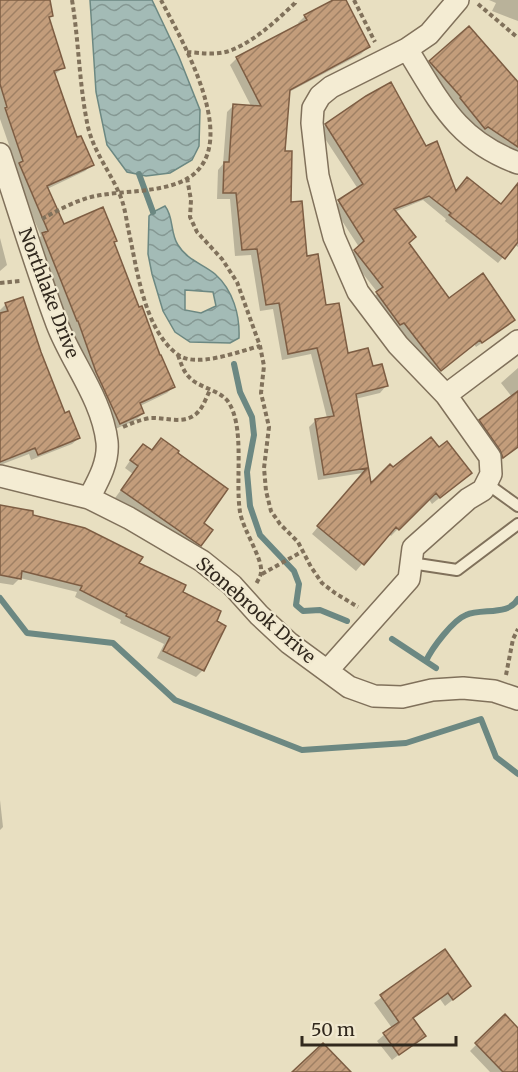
<svg xmlns="http://www.w3.org/2000/svg" width="518" height="1072" viewBox="0 0 518 1072" font-family="Merriweather,serif">
  <style>
    .water { fill: url(#water-waves); stroke: #6c8882; stroke-width: 1.5; fill-rule: evenodd }
    .shadow { fill: #0003 }
    .lines { fill: none; stroke-linecap: round; stroke-linejoin: round }
    .stream { stroke: #6c8882; stroke-width: 6 }
    .building { fill: url(#building-hatch); stroke: #7d5d43; stroke-width: 1.5 }
    .lane-casing { stroke: #80715b; stroke-width: 14 }
    .street-casing { stroke: #80715b; stroke-width: 24 }
    .path { stroke: #80715b; stroke-width: 4; stroke-dasharray: 4.5 3; stroke-linecap: butt }
    .lane { stroke: #f4ecd3; stroke-width: 10 }
    .street { stroke: #f4ecd3; stroke-width: 21 }
    .labels { text-anchor: middle; dominant-baseline: central; stroke-width: 4.5; stroke-linejoin: round; paint-order: stroke }
    .street-label { font-size: 18px; fill: #31281d; stroke: #f1e9d0 }
  </style>
  <defs>
    <pattern id="water-waves" width="16" height="10" patternUnits="userSpaceOnUse" patternTransform="scale(1.5)"><rect width="16" height="10" fill="#a3bbb6"/><path d="M0 5q4-4 8 0t8 0" fill="none" stroke="#859893"/></pattern>
    <pattern id="building-hatch" width="6" height="6" patternUnits="userSpaceOnUse" patternTransform="scale(1.5)"><rect width="6" height="6" fill="#c39d7b"/><path d="M-1 1l2-2M0 6l6-6M5 7l2-2" fill="none" stroke="#9f8064"/></pattern>
  </defs>
  <rect width="100%" height="100%" fill="#e8dfc1"/>
  <!-- water -->
  <path class="water" d="M90,0H152L179,57L200,110L199,146L192,160L170,173L146,176L127,172L107,145L96,92Z
    M165,206C174,217 170,233 178,245C187,260 203,264 215,274C233,290 240,315 239,338L230,343L190,342L175,332L163,311L152,274L148,254L149,216L153,212ZM185,290L213,292L216,306L201,313L185,310Z"/>
  <!-- shadow -->
  <path class="shadow" d="M0,0H49L51,16L48,19L63,68L54,75L76,139L92,165L85,171L47,189L63,226L113,243L159,357L174,386L167,393L140,406L143,413L136,420L113,430L89,379L71,326L70,327L36,241L41,236L13,171L17,168L0,119Z
    M337,0H344L368,47L361,54L289,92L284,152L289,204L305,257L347,355L371,368L386,386L380,393L355,399L370,486L393,469L439,449L470,473L432,504L428,498L391,536L388,533L356,571L312,534L363,473L318,480L309,427L316,420L327,418L311,354L282,360L273,309L260,311L251,255L235,256L230,199H217L218,170L223,164L227,112L234,105L251,106L230,65L237,58L300,26L298,23L305,16Z
    M489,0H518V21L492,11L496,3Z
    M431,62L518,85V158L478,134L455,105L456,104L424,68Z
    M326,125L425,147L455,193L500,206L518,196V247L514,244L498,263L445,221L446,219L423,200L394,212L407,243L448,300L508,325L476,347L474,344L435,375L398,327L394,330L372,299L378,293L349,256L359,247L333,207L358,189L320,131Z
    M0,238L7,265L0,271Z
    M6,304L40,352L64,415L79,438L72,444L31,460L29,454L0,465V310Z
    M518,368V447L497,463L474,427L512,397L501,383Z
    M161,440L202,524L200,545L194,552L115,498L133,474L125,468L136,452L143,446L151,451Z
    M0,507L31,516L137,564L181,593L203,670L196,677L157,658L164,644L120,623L121,620L75,597L77,592L20,578L13,585L0,583Z
    M0,800L3,827L0,830Z
    M445,951L470,986L445,1006L440,999L412,1019L424,1035L392,1060L377,1041L392,1028L374,1003Z
    M505,1016L518,1030V1072H490L470,1051Z"/>
  <g class="lines">
    <!-- stream -->
    <path class="stream" d="M139,174L153,212
      M234,364L240,392L252,417L254,435L247,472L250,506L260,535L294,571L299,584L296,605L303,611L320,610L347,621
      M0,598L27,633L113,643L175,700L302,750L406,743L481,719L496,757L518,774
      M392,639L436,668
      M426,661C432,648 453,620 466,615C482,608 509,616 518,599"/>
  </g>
  <!-- building -->
  <path class="building" d="M0,0H50L53,16L49,17L65,68L54,71L77,137L81,136L94,165L47,186L64,224L103,207L117,241L114,242L139,307L142,306L160,355H161L175,387L140,403L144,413L120,424L96,372L78,321H77L42,233L48,231L19,163L23,161L5,108L7,107L0,84Z
    M333,0H346L370,47L290,90L285,151H292L291,202L302,201L307,256L318,254L326,305L339,303L348,353L368,348L373,366L382,364L388,386L356,394L371,483L390,464L393,467L431,437L439,447L447,441L472,473L440,498L436,493L399,530L396,527L364,565L317,526L367,468L324,475L315,419L334,416L317,348L288,354L279,303L266,305L257,249L242,250L236,193H223L224,162H229L233,104L261,106L236,57L307,20L304,15Z
    M469,26L518,82V147L488,127L485,129L460,98L461,97L429,61Z
    M391,82L426,146L437,141L456,191L467,177L501,204L518,183V242L505,259L449,215L451,213L429,196L394,209L416,237L409,243L449,298L483,273L515,320L482,343L480,340L441,371L404,323L400,325L376,292L383,287L354,250L364,241L338,200L363,184L325,124L366,96Z
    M23,297L41,352L65,413L69,411L80,438L38,455L35,448L0,462V313L8,311L5,303Z
    M518,391V447L503,458L500,450L479,420Z
    M161,438L179,451L178,453L228,489L204,523L213,530L201,546L121,490L138,466L130,460L143,444L152,450Z
    M0,505L33,511V515L85,528L143,557L139,563L186,585L183,592L221,611L217,621L226,626L204,671L163,651L170,637L126,616L127,614L80,590L82,586L22,571L21,579L0,575Z
    M445,949L471,986L453,1000L448,993L413,1018L426,1036L399,1055L383,1033L399,1022L380,995Z
    M505,1014L518,1028V1072H503L475,1043Z
    M323,1043L351,1072H292Z"/>
  <g class="lines">
    <defs>
      <path id="lane" d="M486,483L518,506
        M411,563L457,570L518,524"/>
      <path id="street" d="M407,49C440,102 456,140 518,163
        M0,154C19,211 36,268 57,324C72,363 102,399 107,442C109,462 98,481 89,498
        M446,395L518,341
        M0,476L89,498L129,518L202,561L232,585L259,615L289,643L349,687L374,696L402,697L432,690L463,688L494,691L518,699
        M327,671L409,579L413,548L468,499L483,490L491,474L490,457L446,395L398,345L358,292L334,237L318,176L312,123L313,108L320,96L331,87L407,49L429,34L458,0"/>
    </defs>
    <!-- lane casing -->
    <use href="#lane" class="lane-casing"/>
    <!-- street casing -->
    <use href="#street" class="street-casing"/>
    <!-- path -->
    <path class="path" d="M72,0C79,42 79,85 88,127C94,152 109,170 119,193C124,203 126,217 128,228C137,267 143,328 177,354C195,369 240,351 260,346
      M354,0L375,42
      M478,4L518,38
      M187,52C201,53 220,56 234,49C257,39 277,20 295,3V0
      M187,178L191,200L190,217L197,232L222,259L237,282L260,346L264,366L261,393L269,427L264,468L266,491L271,511L280,524L298,542L311,567L322,583L335,593L358,607
      M42,219C60,209 80,198 101,195C126,191 154,192 178,183C250,156 183,43 161,0
      M0,283L20,281
      M178,355C181,364 184,373 191,379C201,388 222,391 229,403C245,429 235,480 240,512C243,530 263,559 261,572C261,576 258,580 256,584
      M123,427C132,423 140,420 150,418C165,417 182,425 196,414C203,408 206,398 210,390
      M262,574L303,551
      M506,675L513,639L518,629"/>
    <!-- lane -->
    <use href="#lane" class="lane"/>
    <!-- street -->
    <use href="#street" class="street"/>
  </g>
  <g class="labels">
    <!-- street labels -->
    <g class="street-label">
      <text transform="translate(49 293) rotate(69)">Northlake Drive</text>
      <text transform="translate(256 610) rotate(41)">Stonebrook Drive</text>
    </g>
  </g>
  <!-- scale -->
  <path d="M302 1036v9h154v-9" fill="none" stroke="#31281d" stroke-width="3"/>
  <text x="311" y="1036" font-size="18" fill="#31281d" stroke="#f1e9d0" stroke-width="4.5" paint-order="stroke">50 m</text>
</svg>
